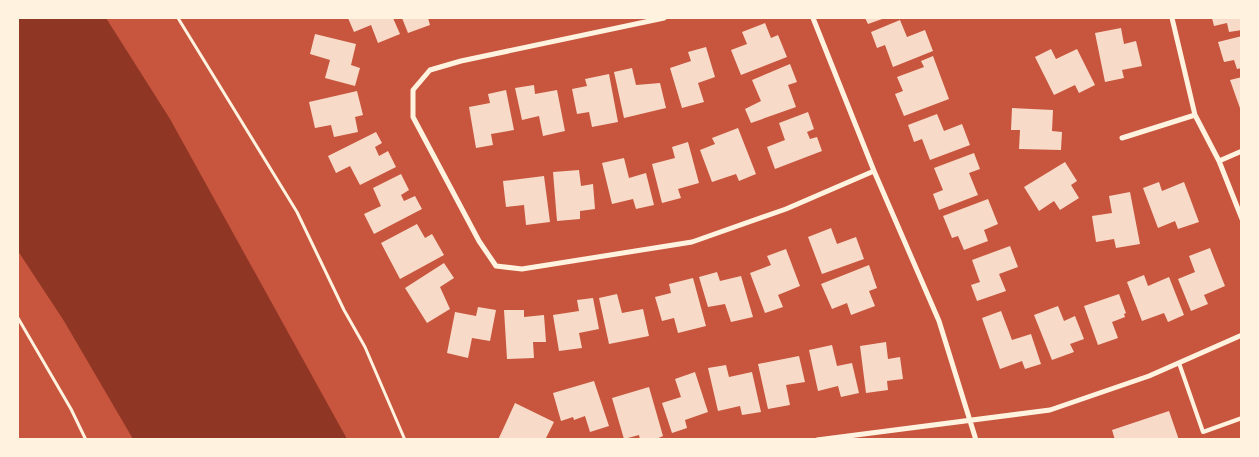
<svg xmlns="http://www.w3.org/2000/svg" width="1259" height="457" viewBox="0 0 1259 457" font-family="Inter,sans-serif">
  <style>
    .water { fill: #8f3625 }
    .building { fill: #f7dbc8 }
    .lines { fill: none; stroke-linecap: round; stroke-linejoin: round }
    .path { stroke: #fff3e0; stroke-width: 3 }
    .service { stroke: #fff3e0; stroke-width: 4 }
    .minor { stroke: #fff3e0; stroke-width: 5 }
  </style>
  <rect width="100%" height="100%" fill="#c8553d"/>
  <!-- water -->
  <path class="water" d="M18,18H106L170,119L347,439H133L64,321L18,251Z"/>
  <!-- building -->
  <path class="building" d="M348,18H393L400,34L378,43L371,25L354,32Z
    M402,18H428L430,25L408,33Z
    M865,18H885L868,24Z
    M1212,18H1242V30L1229,32L1227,23L1214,26Z
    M900,20L907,37L925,30L933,51L893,67L885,45L877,48L871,32Z
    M765,23L771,38L778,35L787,57L741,75L731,50L747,44L742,32Z
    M1121,28L1124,44L1136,41L1142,66L1122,70L1124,78L1105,82L1095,33Z
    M315,34L356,44L351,65L360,68L355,86L325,78L330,60L310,54Z
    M1242,36V68L1237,69L1234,60L1224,62L1218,42Z
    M706,47L715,77L698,83L704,102L682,108L670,68L691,61L688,52Z
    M1051,49L1056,59L1077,49L1095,85L1079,93L1075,85L1054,95L1035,57Z
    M933,56L949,99L904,116L895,94L903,91L897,77L924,67L921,61Z
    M790,64L797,82L788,85L796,107L751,123L745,109L761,101L752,80Z
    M632,68L636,85L660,83L666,108L624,118L614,72Z
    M609,74L618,122L592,127L589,112L577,114L572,89L587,86L585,79Z
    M1242,77V111H1241L1230,80Z
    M534,85L535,94L557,90L565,131L543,136L539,116L522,120L515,88Z
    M506,90L514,130L491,134L493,145L476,148L469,107L490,103L488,94Z
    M357,91L363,115L355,117L358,132L334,137L331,125L315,128L309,102Z
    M1012,108L1053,110L1052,131L1062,132L1061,150L1019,149L1020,130H1011Z
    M808,112L814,129L807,132L810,139L817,137L822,151L775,169L767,147L785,140L779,123Z
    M937,114L944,131L962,124L970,145L930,160L922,139L914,142L908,125Z
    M738,128L756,174L739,181L736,174L712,182L700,150L715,144L712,138Z
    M376,132L382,143L375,147L379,156L388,151L396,167L360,185L350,166L336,173L328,156Z
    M688,142L699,183L678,189L681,198L662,203L652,164L675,158L672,147Z
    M974,153L980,169L969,173L978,195L939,210L933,194L943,190L934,168Z
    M624,158L629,178L646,173L654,205L636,209L633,199L612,204L602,163Z
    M1065,162L1077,181L1071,185L1079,198L1060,210L1054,201L1039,211L1024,187Z
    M579,170L581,186L593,184L595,209L580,211V219L557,221L553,172Z
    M401,174L409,190L401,195L404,201L415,196L422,209L374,234L364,214L381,206L373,188Z
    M544,176L550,222L526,225L524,205L506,207L503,181Z
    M1159,182L1162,191L1184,182L1199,222L1178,229L1175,221L1158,228L1143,188Z
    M1130,192L1140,244L1116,248L1114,239L1096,242L1092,216L1112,213L1109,196Z
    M988,199L998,224L984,230L988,241L964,250L958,236L952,238L943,216Z
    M417,224L425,238L432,234L444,255L400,279L381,243Z
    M831,228L837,244L856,237L864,259L822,274L808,237Z
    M1010,246L1018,267L999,274L1006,291L977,301L971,285L980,282L972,260Z
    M1210,248L1225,286L1204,295L1208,304L1191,311L1178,279L1195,272L1189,256Z
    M786,249L800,286L778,295L783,307L765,313L750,273L771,265L767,256Z
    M444,263L454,278L440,287L450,309L427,323L405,288Z
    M869,265L877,288L869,291L875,306L851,315L847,303L832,309L821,284Z
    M717,272L720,281L741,276L753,317L731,322L725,304L708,307L699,277Z
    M1144,275L1148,286L1169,277L1184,315L1168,322L1164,313L1142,321L1127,282Z
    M693,278L706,326L678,333L674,318L662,321L655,297L671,293L669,284Z
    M617,294L622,313L643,309L649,336L609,344L599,298Z
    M1119,294L1126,313L1124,314L1125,317L1112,322L1118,338L1098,345L1084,306Z
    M593,298L599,329L579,333L582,348L559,351L553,315L579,311L577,300Z
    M1058,306L1064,321L1075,316L1084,339L1070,344L1074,352L1052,360L1034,315Z
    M478,307L496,310L490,341L472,338L468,358L447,353L455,312L476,316Z
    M504,310H524V317L544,315L546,342H533L534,358L507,359Z
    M1001,311L1012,340L1031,334L1041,364L1025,369L1022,361L1000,369L982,318Z
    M886,342L888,359L900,357L903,379L887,381L888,390L866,393L860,346Z
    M832,345L837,366L852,363L859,393L841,397L838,386L818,391L809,350Z
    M799,356L805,382L786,385L790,405L768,409L758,364Z
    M726,365L729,377L752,372L761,412L742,415L740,406L718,411L708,368Z
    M695,372L708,412L685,420L687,428L672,433L662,403L681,397L675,379Z
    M594,381L609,426L590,432L585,416L574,420L573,417L561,421L553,393Z
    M649,387L663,436L654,440H640L639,435L624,439L612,398Z
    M515,403L554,422L545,440H498Z
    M1169,411L1179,440H1115L1112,430Z"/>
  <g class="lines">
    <!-- path -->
    <path class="path" d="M178,18L297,212L344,310L365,347L405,440
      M18,318L71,409L86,440"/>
    <!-- service -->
    <path class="service" d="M1179,363L1203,432L1242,418"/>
    <!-- minor -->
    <path class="minor" d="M664,18L461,61L430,70L413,90V117L479,241L496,266L522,269L692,242L786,209L874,171
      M813,18L874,171L939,321L976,440
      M1172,18L1195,115L1219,161L1242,219
      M1122,138L1195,115
      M1219,161L1242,151
      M817,440L1050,410L1149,376L1242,335"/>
  </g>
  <!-- border -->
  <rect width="1259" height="457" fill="none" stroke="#fff3e0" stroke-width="38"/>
</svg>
